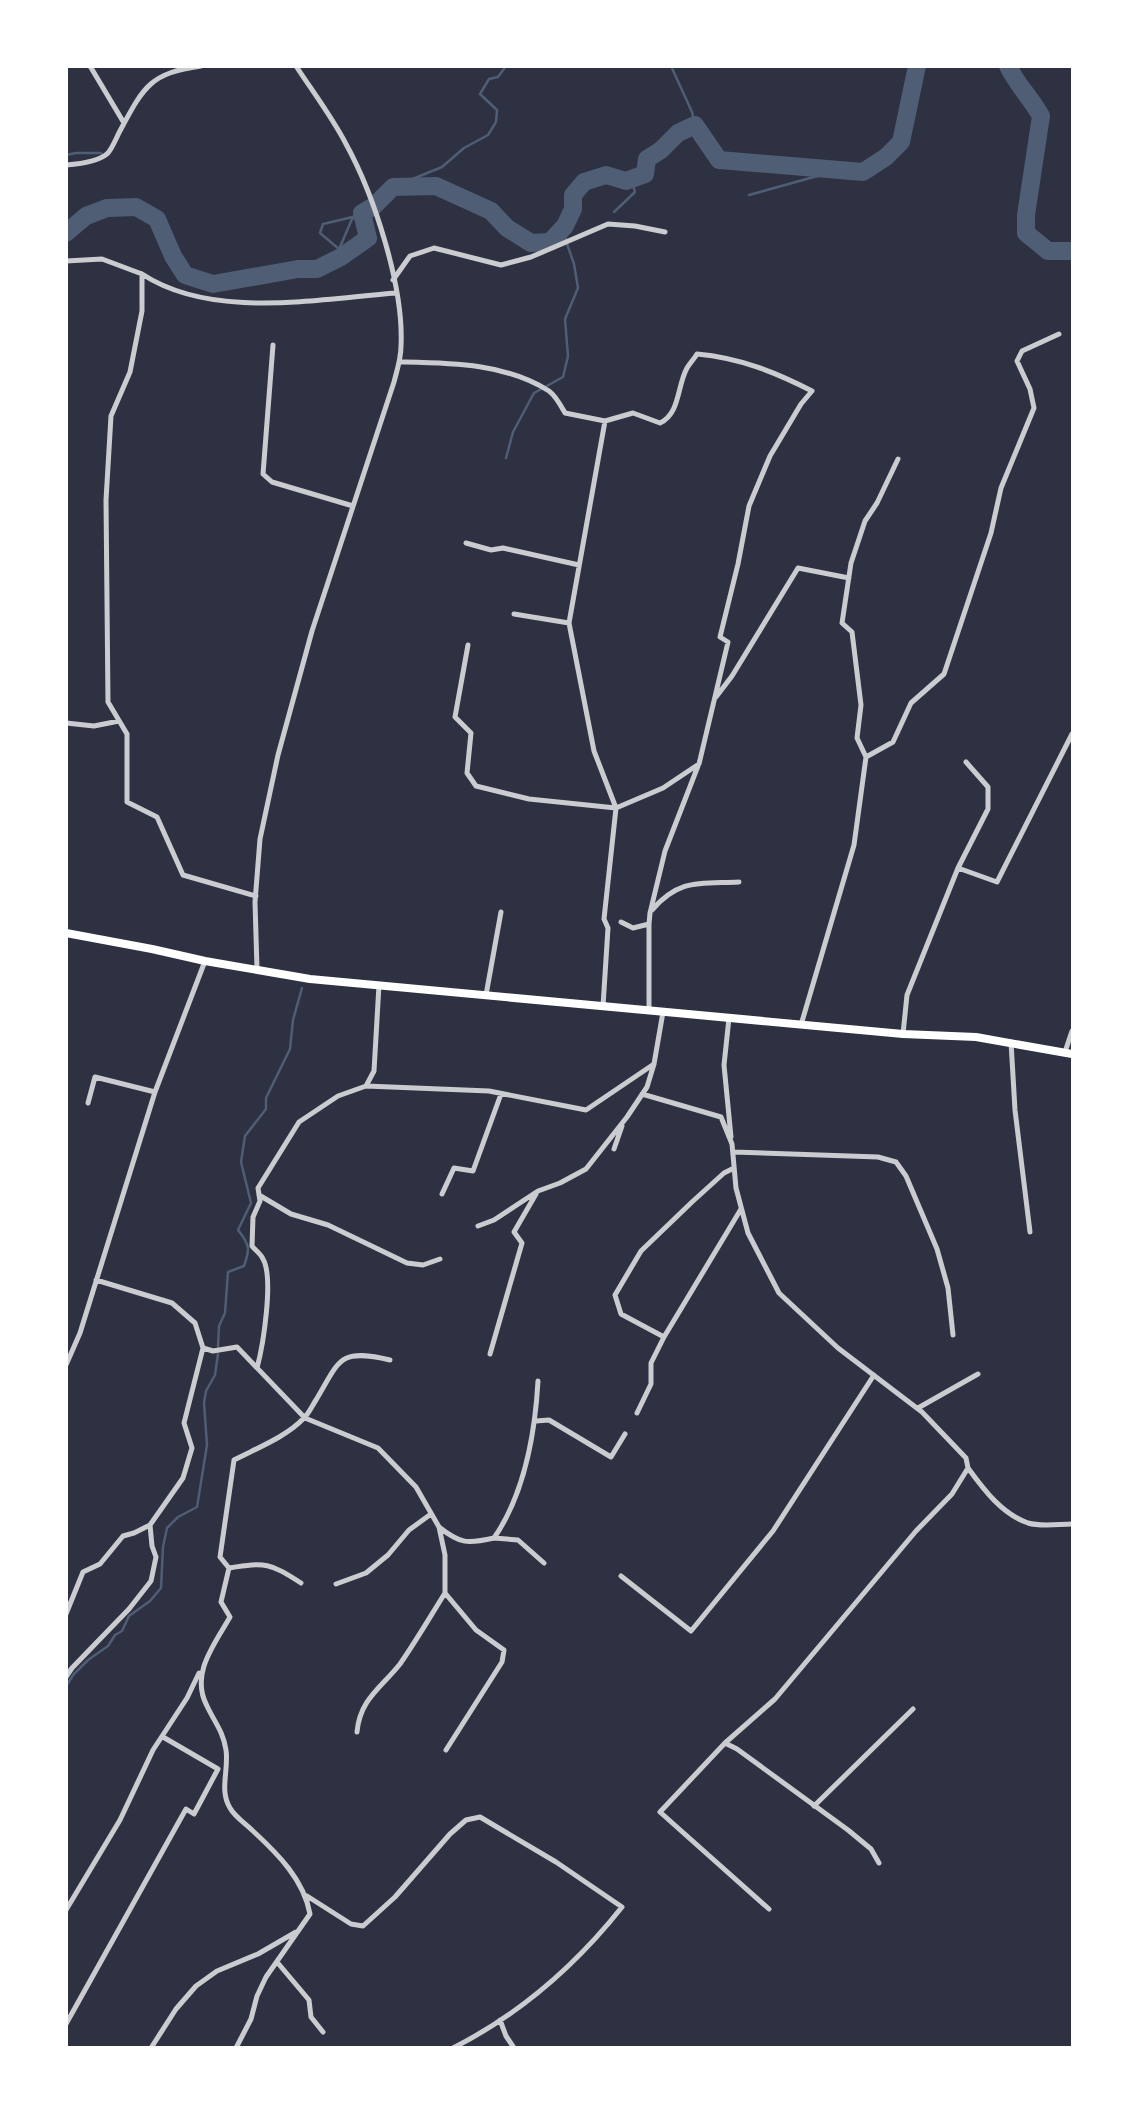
<svg xmlns="http://www.w3.org/2000/svg" width="1139" height="2114" viewBox="0 0 1139 2114" font-family="'PT Sans',sans-serif">
  <style>
    .lines { fill: none; stroke-linecap: round; stroke-linejoin: round }
    .stream { stroke: #4f5d75; stroke-width: 2.5 }
    .river { stroke: #4f5d75; stroke-width: 18 }
    .minor { stroke: #caccd0; stroke-width: 5 }
    .secondary { stroke: #fff; stroke-width: 8 }
  </style>
  <rect width="100%" height="100%" fill="#2d3142"/>
  <g class="lines">
    <!-- stream -->
    <path class="stream" d="M671,66L692,112L695,125
      M66,155L76,153H101
      M393,187L442,167L464,148L488,135L496,122L497,110L480,94L489,79L498,77L506,66
      M749,195L839,170
      M614,212L635,192L631,179
      M339,249L320,233L323,224L357,216
      M334,261L352,219L362,213
      M506,458L513,432L534,393L563,377L568,356L565,319L578,288L574,264L566,241L565,226
      M218,1347L219,1326L225,1313L228,1272L244,1266C250,1249 250,1245 238,1230L251,1203L241,1162L245,1136L266,1109V1098L290,1049L293,1020L302,988
      M66,1686L74,1674L88,1660L108,1646L115,1635L122,1631L129,1616L150,1601L161,1588L163,1547L167,1528L178,1517L197,1507L207,1445L204,1403L206,1391L215,1375L218,1354"/>
    <!-- river -->
    <path class="river" d="M1008,66C1017,85 1031,98 1041,116L1026,215V233L1048,251H1072
      M66,233L86,216L107,208L136,207L157,219L173,256L185,275L213,284L298,269H317L341,257L368,238L362,213L374,206L393,187L436,186L491,211L507,228L531,243L550,242L565,226L573,209V195L584,182L606,175L626,181L645,174L647,159L661,150L678,133L695,125L719,160L863,172L886,157L901,142L917,66"/>
    <!-- minor -->
    <path class="minor" d="M90,66L124,123
      M66,165C79,164 99,162 108,153C113,147 117,136 121,129C144,86 151,73 201,66
      M66,261L102,259L142,274V311L130,372L111,416L106,500L108,702L127,734V802L157,817L183,875L256,896
      M142,274C212,320 317,299 396,293
      M393,280L410,256L434,248L501,265L531,257L608,224L635,226L665,232
      M273,345L263,474L272,482L353,506
      M400,362C450,363 505,363 549,391C556,396 561,406 565,413L605,421L633,413L660,423C680,414 677,386 687,368C690,363 694,359 697,354C740,358 775,372 812,391L801,404L770,456L749,506L738,564L720,637L728,642L699,764L663,788L616,808L529,799L476,786L467,773L471,733L455,717L468,645
      M466,543L491,550L503,548L579,565
      M514,614L569,623
      M716,697L732,676L798,568L849,578
      M66,723L94,726L119,721
      M866,757L893,742L911,703L944,674L991,533L1001,488L1034,408L1030,389L1017,361L1022,351L1059,334
      M958,868L997,882L1072,734
      M652,910C680,878 700,884 739,882
      M621,922L633,928L649,924L650,913L665,851L698,766
      M257,969L255,902L260,839L278,755L312,631L394,382C397,370 401,359 401,346C404,287 374,195 346,144C332,117 313,92 296,66
      M486,995L501,912
      M603,1006L608,928L604,919L616,808L594,751L569,623L605,421
      M649,1011V924
      M729,1018L724,1065L731,1137
      M801,1025L854,845L866,757L857,738L861,705L852,632L842,623L851,563L865,521L877,503L898,459
      M903,1034L907,995L958,868L988,809V787L966,762
      M1011,1042L1015,1110L1030,1232
      M1065,1052L1072,1031
      M366,1086L489,1091L586,1110L654,1064
      M642,1094L721,1117L732,1144L736,1188L748,1233L779,1293L838,1348L922,1412L966,1458L968,1468L952,1494L916,1531L775,1699L725,1743L660,1812L769,1909
      M88,1103L95,1077L155,1092
      M614,1149L622,1126
      M733,1152L878,1157L896,1162L906,1176L937,1249L948,1288L953,1335
      M734,1168L724,1173L692,1202L641,1251L615,1295L621,1314L664,1337L741,1209
      M442,1194L454,1168L473,1171L501,1094
      M259,1195L291,1214L328,1225L407,1263L423,1265L440,1259
      M478,1226L494,1220L538,1191L560,1183L586,1169L627,1117L647,1087L654,1064L663,1012
      M96,1280L172,1303L195,1323L203,1348L213,1351L237,1347L305,1418L378,1448L416,1487L439,1527L445,1555V1593L476,1630L504,1650L502,1662L446,1750
      M490,1354L522,1243L514,1232L536,1194
      M66,1365L80,1333L155,1092L205,961
      M257,1368C263,1346 274,1278 263,1259C261,1254 255,1250 252,1246L253,1217L260,1201L258,1188L299,1122L338,1096L366,1086L374,1071L379,985
      M918,1408L978,1374
      M637,1413L651,1384V1363L664,1337
      M536,1421L549,1420L611,1457L625,1434
      M968,1468C984,1490 1002,1514 1028,1523C1041,1527 1059,1524 1072,1524
      M439,1527C460,1544 468,1544 494,1538C525,1493 535,1434 538,1381
      M494,1538L518,1540L544,1563
      M229,1568C266,1562 270,1563 301,1583
      M621,1576L691,1631L773,1531L874,1375
      M336,1584L366,1573L388,1555L409,1530L431,1514
      M66,1614L83,1572L100,1564L123,1536L134,1533L150,1525
      M66,1677L72,1668L129,1609L151,1581L156,1557L152,1546L150,1525L183,1478L192,1448L184,1423L203,1348
      M357,1732C360,1699 381,1688 400,1664C416,1641 430,1617 445,1593
      M725,1743L737,1749L848,1830L871,1849L879,1863
      M814,1806L913,1709
      M307,1896L351,1924L363,1926L395,1897L450,1834L466,1820L480,1817L556,1862L622,1907C576,1965 520,2014 453,2048
      M66,1910L120,1820L153,1750L187,1698L199,1673
      M277,1962L309,2000L311,2017L323,2032
      M500,2020L506,2036L514,2048
      M66,2024L186,1809L194,1814L218,1769L163,1737
      M151,2048L176,2009L196,1986L217,1971L258,1954L296,1932
      M236,2048L251,2019L257,1996L266,1977L310,1914C304,1880 278,1854 253,1831C246,1824 235,1817 230,1808C219,1790 229,1770 226,1750C223,1731 215,1723 207,1706C190,1674 214,1645 230,1617L221,1602L229,1568L220,1557L234,1460C257,1448 286,1437 304,1418C309,1413 312,1406 316,1400C340,1360 338,1348 390,1360"/>
    <!-- secondary -->
    <path class="secondary" d="M66,933L152,949L205,961L310,979L903,1034L976,1037L1072,1054"/>
  </g>
  <!-- border -->
  <rect width="1139" height="2114" fill="none" stroke="#ffffff" stroke-width="136"/>
</svg>
